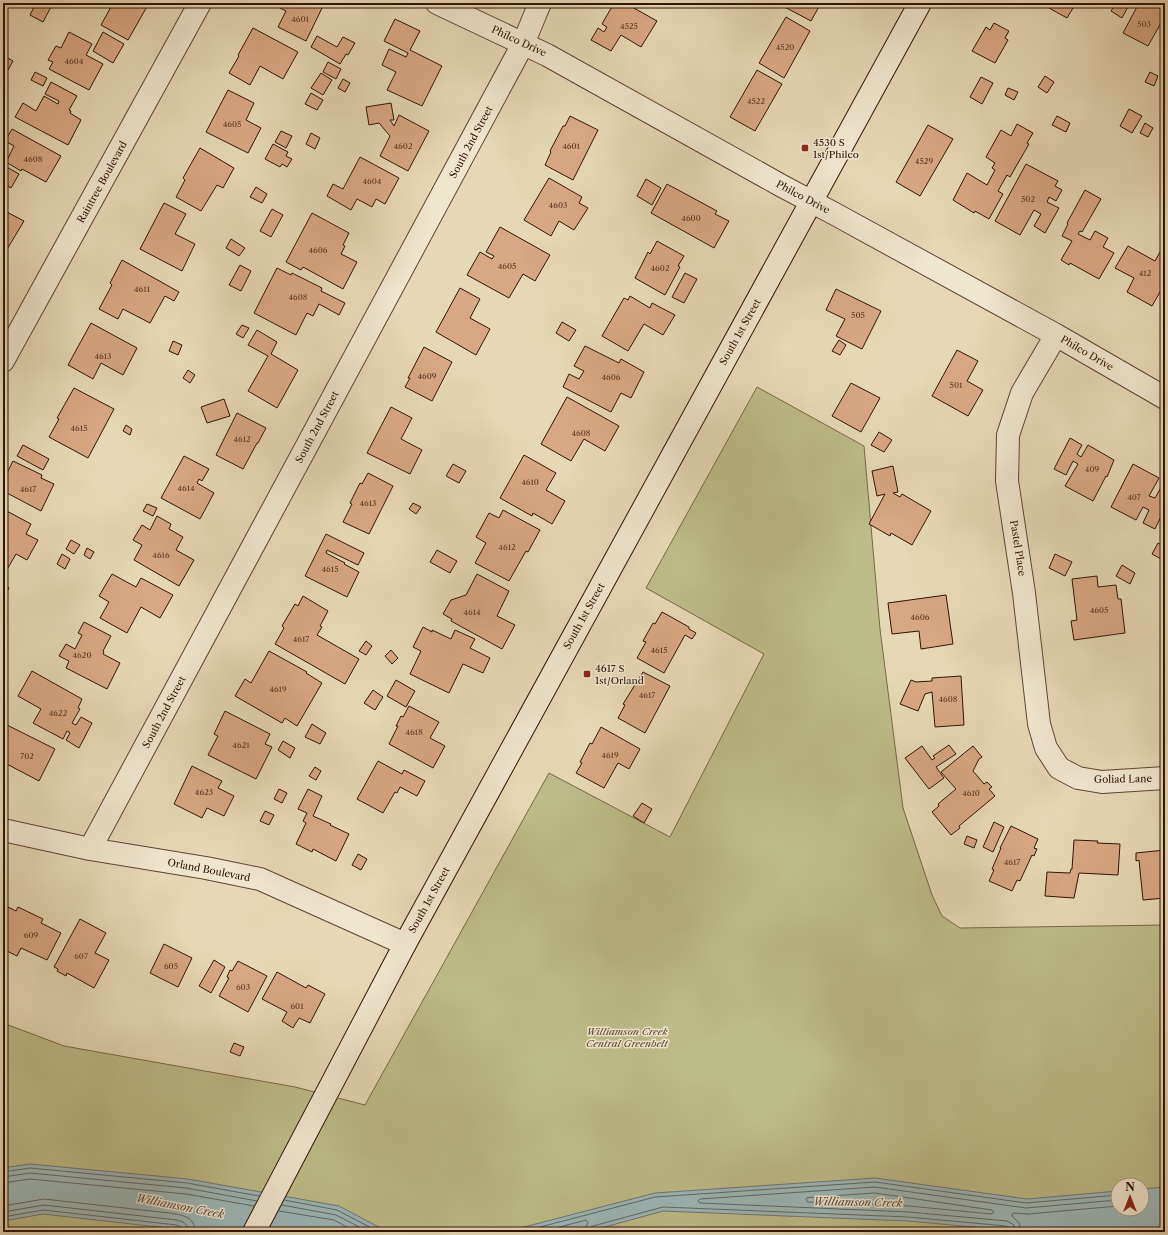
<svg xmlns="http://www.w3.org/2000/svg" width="1168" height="1235" viewBox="0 0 1168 1235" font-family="'Libre Caslon Text',serif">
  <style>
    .green { fill: #bcbc88; stroke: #766847; fill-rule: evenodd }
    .water { fill: #9cb7b9; stroke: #717571 }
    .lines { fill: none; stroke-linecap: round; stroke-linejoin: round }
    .shore { stroke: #666560; stroke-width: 1 }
    .building { fill: #d8a783; stroke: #311306 }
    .street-casing { stroke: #5e4432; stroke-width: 24 }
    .secondary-casing { stroke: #311306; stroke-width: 24 }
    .street { stroke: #efe6ce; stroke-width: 22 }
    .secondary { stroke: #efe6ce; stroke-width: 22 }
    .poi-dot { fill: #8f2418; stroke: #efe6ce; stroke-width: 1.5 }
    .labels { text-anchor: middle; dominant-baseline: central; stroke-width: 3; stroke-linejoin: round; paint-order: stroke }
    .number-label { font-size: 8px; fill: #5b3825 }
    .street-label { font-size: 10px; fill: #311306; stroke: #efe6ce }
    .poi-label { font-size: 10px; fill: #311306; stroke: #efe6ce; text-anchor: start }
    .park-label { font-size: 10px; font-style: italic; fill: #5b462d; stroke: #efe6ce }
    .water-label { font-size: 11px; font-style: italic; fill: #564c45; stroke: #efe6ce }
  </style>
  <rect width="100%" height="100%" fill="#e6d8b4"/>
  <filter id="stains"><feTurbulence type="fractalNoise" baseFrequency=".005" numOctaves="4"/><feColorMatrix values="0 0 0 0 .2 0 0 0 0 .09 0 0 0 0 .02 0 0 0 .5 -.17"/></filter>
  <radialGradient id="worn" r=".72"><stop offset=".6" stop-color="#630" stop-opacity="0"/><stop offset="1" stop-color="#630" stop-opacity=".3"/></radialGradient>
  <!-- green -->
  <path class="green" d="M757,387L864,446L880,629L903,808L932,895L942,916L960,928L1165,925V1232H3V1023L64,1046L295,1087L365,1105L549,773L670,837L764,654L646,588ZM1118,1185H1142V1209H1118Z"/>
  <!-- water -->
  <path class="water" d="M30,1164L188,1179L339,1206L388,1232H191L167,1228L43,1214L3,1221V1168Z
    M875,1178L1027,1199L1118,1191V1209H1142V1189L1165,1187V1232H1028L908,1221L663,1211L587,1232H505L655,1193Z"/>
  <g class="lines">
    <!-- shore -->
    <path class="shore" d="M3,1172L30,1168L187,1183L259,1196
      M3,1177L30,1173L186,1188L257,1201
      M3,1183L30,1179L186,1194L254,1206
      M875,1193L992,1210L994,1212L991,1214L909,1206L808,1202L806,1200L807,1198Z
      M284,1200L337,1210L379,1232
      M282,1205L336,1215L369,1232
      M3,1206L44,1199L169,1213C182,1215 195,1216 195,1232
      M279,1211L334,1220L356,1232
      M3,1212L44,1205L168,1219C177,1220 188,1220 189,1232
      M3,1217L43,1210L168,1224C174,1225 183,1224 184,1232
      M521,1232L655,1197L875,1182L1026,1203L1118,1195
      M541,1232L586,1220L588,1223L585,1228L584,1232
      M589,1232L590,1228L593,1226L663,1207L908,1217L1006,1226L1010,1228L1011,1232
      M1016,1232L1014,1225L1007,1221L909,1212L700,1203L698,1201L700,1199L875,1187L1026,1208L1118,1200
      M1022,1232L1019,1223L1012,1216L1013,1213L1028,1214L1118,1206"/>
  </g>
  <!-- building -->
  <path class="building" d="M36,3H43L51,7L43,22L30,15Z
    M77,3H89L78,6Z
    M110,3H149L128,40L101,25L112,5Z
    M270,3H323L324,4L306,41L278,27L286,11Z
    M614,3H625L657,21L641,47L621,35L611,51L591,40L598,28L604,32L607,27L602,24Z
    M777,3H821L811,21Z
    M1052,3H1076L1067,18L1049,8Z
    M1116,3H1130L1122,18L1111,11Z
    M1139,3H1158L1165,7V16L1148,46L1123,33Z
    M786,17L810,31L784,78L759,63Z
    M395,19L420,31L410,50L442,66L422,106L387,90L396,72L382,65L389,49L406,57L408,53L384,41Z
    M994,23L1009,31L1005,38L1008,40L995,63L972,51L986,27L990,30Z
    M253,28L298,52L283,79L260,66L250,85L229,73L239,56L238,55Z
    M69,32L92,44L86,55L103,64L89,90L49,69L53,62L48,60L56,46L61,48Z
    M103,32L124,44L113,63L93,51Z
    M317,36L337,47L343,37L355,43L348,55L346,54L340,64L311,47Z
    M1165,56V67L1160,65Z
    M6,57L13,61L8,70L3,67V62Z
    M328,62L341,69L336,79L323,72Z
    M757,70L782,84L755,131L730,117Z
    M35,72L47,78L43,86L31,80Z
    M1150,72L1158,76L1154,86L1145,82Z
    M321,73L332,80L323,95L311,88Z
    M1045,76L1054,82L1047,93L1038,87Z
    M981,77L993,83L982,104L970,97Z
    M343,79L350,83L345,92L338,88Z
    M51,82L77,96L69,110L71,111L70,113L81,120L68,145L15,117L23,103L36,111L44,96L58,104L59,101L45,94Z
    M1008,88L1018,92L1014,100L1005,95Z
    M228,90L254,103L246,120L261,128L248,153L206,132Z
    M311,93L323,100L317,110L305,104Z
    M391,103L394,120H390L394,126L399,115L429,131L408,171L380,156L390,136L379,123L369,125L366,107Z
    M1129,109L1142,116L1132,133L1120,126Z
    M570,116L598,130L573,180L545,165L551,152L550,151L563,126H565Z
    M1057,116L1070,123L1066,132L1052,125Z
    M1145,123L1153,128L1148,137L1140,133Z
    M1017,124L1033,133L1027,143L1029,144L1010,177L1007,175L998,191L1003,194L989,219L975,211L974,213L953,200L967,173L987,185L995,170L992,168L995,163L986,157L1001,130L1011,136Z
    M928,125L953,139L920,196L896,182Z
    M12,129L61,156L46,182L22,169L21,171L6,162L14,146L5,141Z
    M281,131L292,136L286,148L275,142Z
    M311,133L320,138L315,149L306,144Z
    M1164,140L1165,141V148L1161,146Z
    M273,144L288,152L286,156L292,159L287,167L282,164L280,167L265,159Z
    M200,148L234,168L223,188L217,185L201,211L176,197L185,180L183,178Z
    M360,157L399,178L385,204L376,199L372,207L357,199L351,210L327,196L333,184L343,189Z
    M1026,164L1058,181L1055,186L1062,190L1056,201L1049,197L1047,202L1059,208L1045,233L1034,226L1041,214L1034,210L1020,235L995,221Z
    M3,165L19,174L11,188L3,183Z
    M549,178L582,197L579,203L588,208L574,230L559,221L551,236L524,220Z
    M646,179L661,188L652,205L637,196Z
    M667,184L717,211L715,214L729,221L714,248L651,213Z
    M256,187L267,194L262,203L250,197Z
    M1085,190L1101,199L1082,232L1080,231L1078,234L1090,240L1095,231L1108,238L1103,247L1114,253L1099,279L1070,263L1069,265L1061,260L1072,241L1062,236L1068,224L1067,223Z
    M164,203L186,214L175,234L195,244L182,271L140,249Z
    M272,209L283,215L271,237L260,231Z
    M3,210L24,221L3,256Z
    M312,213L349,233L343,245L345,246L341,254L357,262L343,289L303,267L301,270L286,262Z
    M500,227L550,255L535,281L523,274L509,298L467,275L480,252L492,259L494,256L486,252Z
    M231,239L245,248L239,256L226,248Z
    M657,241L684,256L678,266L680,267L665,295L635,278L648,252L650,254Z
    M1128,246L1155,261L1160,252L1165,255V285H1164L1152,306L1127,292L1134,278L1115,268Z
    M122,260L179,292L174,301L165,296L150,323L123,309L118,319L99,309L112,285L110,283Z
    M240,265L251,271L241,291L229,285Z
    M277,268L291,275L292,273L322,288L321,291L345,303L339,315L319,304L313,316L307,313L296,335L254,313Z
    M685,273L697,279L684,303L672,297Z
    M460,288L480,299L470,318L490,329L476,355L436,332Z
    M836,289L881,311L862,349L836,336L845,319L826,310Z
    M630,296L650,308L652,303L675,315L663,335L644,324L628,351L602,336L624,298L628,300Z
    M562,322L576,330L569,341L556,333Z
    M91,323L137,348L123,375L101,363L93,379L68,365Z
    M242,325L249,328L243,338L236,334Z
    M257,330L277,342L271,354L298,370L277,408L248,391L268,356L248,345Z
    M839,340L846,345L840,355L832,351Z
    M173,341L182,345L178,355L169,351Z
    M585,346L619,363L621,359L644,372L631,398L621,393L611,412L563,387L569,374L579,379L584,371L574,366Z
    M424,347L452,362L432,401L405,387L410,378H408Z
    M957,350L978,361L967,381L983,390L968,416L932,396Z
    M188,370L195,375L190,383L183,378Z
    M851,383L880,398L861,432L832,416Z
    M74,388L114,409L88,458L49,437L59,419L57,418Z
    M567,397L619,426L605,451L584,439L571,461L541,444Z
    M224,399L230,416L207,423L201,407Z
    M391,407L412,418L401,439L422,450L410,474L367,453Z
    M237,413L266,428L258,443H257L243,469L216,455Z
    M126,425L132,429L130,435L123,431Z
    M879,432L892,440L884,452L871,445Z
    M1070,438L1082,445L1077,454L1081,457L1088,445L1114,460L1107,477L1106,476L1093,501L1065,486L1078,464L1073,461L1066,475L1054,469Z
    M23,445L49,459L43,470L17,456Z
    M524,455L556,473L546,490L565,501L552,524L533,513L532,516L500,498Z
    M184,456L209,469L202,481L199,479L197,483L214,493L200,519L161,498Z
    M13,461L42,475L41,478L54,484L41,511L7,493L6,494L3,493V481Z
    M453,464L466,471L459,483L446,476Z
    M1133,464L1159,478L1149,496L1155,498L1164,482L1165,483V508L1155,529L1143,523L1149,510L1143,507L1136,520L1111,507Z
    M893,466L898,492L893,493L900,497L902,494L931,511L912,545L891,533L890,536L869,524L885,494L877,496L872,471Z
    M368,473L393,486L369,534L343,522L352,504L350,503L360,483L362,484Z
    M413,503L421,507L416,514L409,509Z
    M147,504L157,508L153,516L143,511Z
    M3,509L31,524L26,534L38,540L27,560L16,554L5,573L3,571Z
    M503,510L540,530L528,552L526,551L509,581L475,563L486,543L476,537L489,513L499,518Z
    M157,516L171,524L169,529L183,537L176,550L194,560L179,586L134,560L142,545L133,540L142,525L150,530Z
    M1165,528V540L1160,538Z
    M326,534L364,553L358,565L327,550L326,553L345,563L344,564L359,572L347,597L305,576Z
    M71,540L80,545L74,554L66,549Z
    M1158,543L1165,547V551L1161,559L1152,554Z
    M87,548L94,552L90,559L84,555Z
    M437,550L457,561L450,573L430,562Z
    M62,554L70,559L65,569L57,564Z
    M1055,554L1072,562L1065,576L1049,568Z
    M1122,565L1135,573L1130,584L1116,576Z
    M112,574L136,587L141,578L173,595L160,618L141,607L127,633L100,618L109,602L99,596Z
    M477,574L509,591L497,616L515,625L502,649L451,621L452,619L443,614L451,600L466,595Z
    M1097,576L1098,587L1116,585L1118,599H1121L1125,633L1074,640L1071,621L1077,620L1072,579Z
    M3,584L9,588L3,599Z
    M946,595L953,644L921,649L919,631L892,634L888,603Z
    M303,596L328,611L320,626L322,627L317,635L359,659L345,684L275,644L284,628L282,626L295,604L298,606Z
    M662,612L689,627V629L696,633L692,639L685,635L664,673L637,658L646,642L643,641L653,623L655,624Z
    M3,621L8,624L3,633Z
    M84,622L111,636L103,651L104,652L103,654L120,663L107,689L66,668L69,661L59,656L66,644L75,649L82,635L78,633Z
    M423,627L432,632V630L451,639L455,630L475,639L470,648L490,658L483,673L463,664L449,693L410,674L421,651L413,647Z
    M366,641L372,646L366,655L359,651Z
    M391,650L398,658L392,664L385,656Z
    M269,651L307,672L306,673L322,683L297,726L285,718L282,723L235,696L245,679L251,683Z
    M32,671L82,699L78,708L80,709L72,723L76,725L81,717L92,723L79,748L66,740L70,733L67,731L63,739L33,723L41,709L18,696Z
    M643,672L670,686L645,733L618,718L625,705L623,704Z
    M961,676L964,725L935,727L932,692L925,694L918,711L900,704L911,680L916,682L932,681V678Z
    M396,680L415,691L406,707L387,696Z
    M373,690L383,697L375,710L364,703Z
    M409,706L439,722L430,738L445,746L433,768L389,744L398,726H396L401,716L403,717Z
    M225,711L270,734L265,744L272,747L256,779L208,755L218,736L214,734Z
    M5,724L55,749L39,781L3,762V729Z
    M312,724L326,733L320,744L305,737Z
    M601,727L640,749L629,769L618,763L604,788L576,773L582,763L580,762L590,743L592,744Z
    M283,741L295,748L290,758L278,750Z
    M949,745L956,754L936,767L944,778L929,789L905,758L922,746L932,760L935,758L933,756Z
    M973,746L982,757L979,759L973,771L984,784L987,782L992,787L989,789L995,796L959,826L960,828L951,835L932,812L939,806L938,804L956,789L941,772Z
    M378,761L402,774L404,770L425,781L417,796L400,787L397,793L395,792L383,813L357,799Z
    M192,766L222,781L218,788L234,796L224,816L207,808L202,818L174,804Z
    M315,767L321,771L316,780L309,776Z
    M279,789L287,793L282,803L274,799Z
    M308,789L322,796L313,816L331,824L330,825L349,834L336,861L313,849L312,852L296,844L306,823L303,821L307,813L298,809Z
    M642,803L652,809L644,823L633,816Z
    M265,811L274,815L269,825L260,821Z
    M994,822L1004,827L993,852L983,847Z
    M1011,826L1038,839L1034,848L1037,849L1034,856L1032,855L1020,881L1017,880L1012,891L989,881L994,870L992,869L1001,848H1000Z
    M967,836L977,840L974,848L964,844Z
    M1074,840L1098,841L1097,843L1120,844L1118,875L1079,873L1074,898L1045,896L1047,872L1070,873L1071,869H1072Z
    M1165,850V898L1143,900L1139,860L1136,861V853Z
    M358,854L367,859L361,870L352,865Z
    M8,907L16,911L18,907L43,919L41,923L61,933L47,960L21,948L17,956L3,949L8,940L3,938V917Z
    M80,919L106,933L95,953L109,960L94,988L67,973L66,976L57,971L58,969L54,967Z
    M164,944L192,958L178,987L150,973Z
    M214,960L225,967L211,993L199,986Z
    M238,961L267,976L248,1012L219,996L229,978L227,977L230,970L232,971Z
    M277,972L306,988L308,985L325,994L310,1023L299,1018L293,1028L282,1021L287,1012L262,999Z
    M234,1043L244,1047L240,1056L230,1052Z"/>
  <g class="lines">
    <defs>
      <path id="street" d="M437,3L547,55L782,186L833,213L1056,335L1165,398
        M1056,335L1022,393L1008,435L1007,481L1024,593L1039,724L1046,748L1059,768L1078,778L1102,782L1165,778
        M3,361L200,3
        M3,830L90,849L206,868L260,879L405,944
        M90,849L523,44L540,3"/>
      <path id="secondary" d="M254,1232L405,944L920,3"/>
    </defs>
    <!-- street casing -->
    <use href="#street" class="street-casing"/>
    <!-- secondary casing -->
    <use href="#secondary" class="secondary-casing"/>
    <!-- street -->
    <use href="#street" class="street"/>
    <!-- secondary -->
    <use href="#secondary" class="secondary"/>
  </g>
  <!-- markers -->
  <g class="poi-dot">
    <rect x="801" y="144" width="8" height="8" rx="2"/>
    <rect x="583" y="670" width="8" height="8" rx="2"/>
  </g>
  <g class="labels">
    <!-- number labels -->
    <g class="number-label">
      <text x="300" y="19">4601</text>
      <text x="1144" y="24">503</text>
      <text x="629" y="26">4525</text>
      <text x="785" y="47">4520</text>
      <text x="74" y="61">4604</text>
      <text x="756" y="101">4522</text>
      <text x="232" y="124">4605</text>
      <text x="403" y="146">4602</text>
      <text x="571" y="146">4601</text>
      <text x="33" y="159">4608</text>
      <text x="924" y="161">4529</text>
      <text x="372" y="181">4604</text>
      <text x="1028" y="199">502</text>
      <text x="558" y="205">4603</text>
      <text x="691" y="218">4600</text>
      <text x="318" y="250">4606</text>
      <text x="507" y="266">4605</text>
      <text x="660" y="268">4602</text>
      <text x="1145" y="273">412</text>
      <text x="142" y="289">4611</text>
      <text x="298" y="297">4608</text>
      <text x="858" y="315">505</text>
      <text x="103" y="356">4613</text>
      <text x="427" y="376">4609</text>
      <text x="611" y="377">4606</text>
      <text x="956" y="385">501</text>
      <text x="79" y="428">4615</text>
      <text x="581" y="433">4608</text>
      <text x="242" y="439">4612</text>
      <text x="1092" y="469">409</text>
      <text x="530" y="482">4610</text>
      <text x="186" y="488">4614</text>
      <text x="28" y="489">4617</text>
      <text x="1134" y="497">407</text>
      <text x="368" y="503">4613</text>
      <text x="507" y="547">4612</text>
      <text x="161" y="555">4616</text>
      <text x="330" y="569">4615</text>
      <text x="1099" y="610">4605</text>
      <text x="472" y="612">4614</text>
      <text x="920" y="617">4606</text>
      <text x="301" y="639">4617</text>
      <text x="659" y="650">4615</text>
      <text x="82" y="655">4620</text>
      <text x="278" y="689">4619</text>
      <text x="647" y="695">4617</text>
      <text x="948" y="699">4608</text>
      <text x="58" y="713">4622</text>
      <text x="414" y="732">4618</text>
      <text x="241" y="745">4621</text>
      <text x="610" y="755">4619</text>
      <text x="27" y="756">702</text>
      <text x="204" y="792">4623</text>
      <text x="971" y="793">4610</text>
      <text x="1012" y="862">4617</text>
      <text x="31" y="935">609</text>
      <text x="81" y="956">607</text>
      <text x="171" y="966">605</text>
      <text x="243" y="987">603</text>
      <text x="297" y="1006">601</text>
    </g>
    <!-- street labels -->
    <g class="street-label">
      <text transform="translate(519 41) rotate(25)">Philco Drive</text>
      <text transform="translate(471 142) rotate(-62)">South 2nd Street</text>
      <text transform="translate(102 182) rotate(-61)">Raintree Boulevard</text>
      <text transform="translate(803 197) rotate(28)">Philco Drive</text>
      <text transform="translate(740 332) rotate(-61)">South 1st Street</text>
      <text transform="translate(1087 353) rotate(30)">Philco Drive</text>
      <text transform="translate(317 427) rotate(-62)">South 2nd Street</text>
      <text transform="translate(1018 548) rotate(81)">Pastel Place</text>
      <text transform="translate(584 616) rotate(-61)">South 1st Street</text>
      <text transform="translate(164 712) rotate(-62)">South 2nd Street</text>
      <text transform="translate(1123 779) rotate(-1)">Goliad Lane</text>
      <text transform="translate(209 870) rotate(11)">Orland Boulevard</text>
      <text transform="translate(429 900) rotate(-61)">South 1st Street</text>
    </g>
    <!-- poi labels -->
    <g class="poi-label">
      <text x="813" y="142">4530 S<tspan x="813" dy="12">1st/Philco</tspan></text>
      <text x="595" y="668">4617 S<tspan x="595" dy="12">1st/Orland</tspan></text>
    </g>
    <!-- park labels -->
    <g class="park-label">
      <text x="627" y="1031">Williamson Creek<tspan x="627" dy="12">Central Greenbelt</tspan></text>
    </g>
    <!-- water labels -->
    <g class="water-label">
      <text transform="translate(858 1202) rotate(1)">Williamson Creek</text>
      <text transform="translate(180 1206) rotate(11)">Williamson Creek</text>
    </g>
  </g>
  <!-- margin -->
  <rect width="1168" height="1235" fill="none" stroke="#e6d8b4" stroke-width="16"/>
  <rect x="4" y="4" width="1160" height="1227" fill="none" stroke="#311306" stroke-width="2"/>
  <rect x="8" y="8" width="1152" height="1219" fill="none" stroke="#311306"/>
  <!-- north arrow -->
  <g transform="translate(1130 1197)"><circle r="19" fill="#efe6ce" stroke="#a3927e"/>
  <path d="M0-3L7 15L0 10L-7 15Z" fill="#8f2418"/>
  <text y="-6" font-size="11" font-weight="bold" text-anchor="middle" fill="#311306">N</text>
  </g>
  <rect width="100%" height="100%" filter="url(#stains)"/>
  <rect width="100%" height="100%" fill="url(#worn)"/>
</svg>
